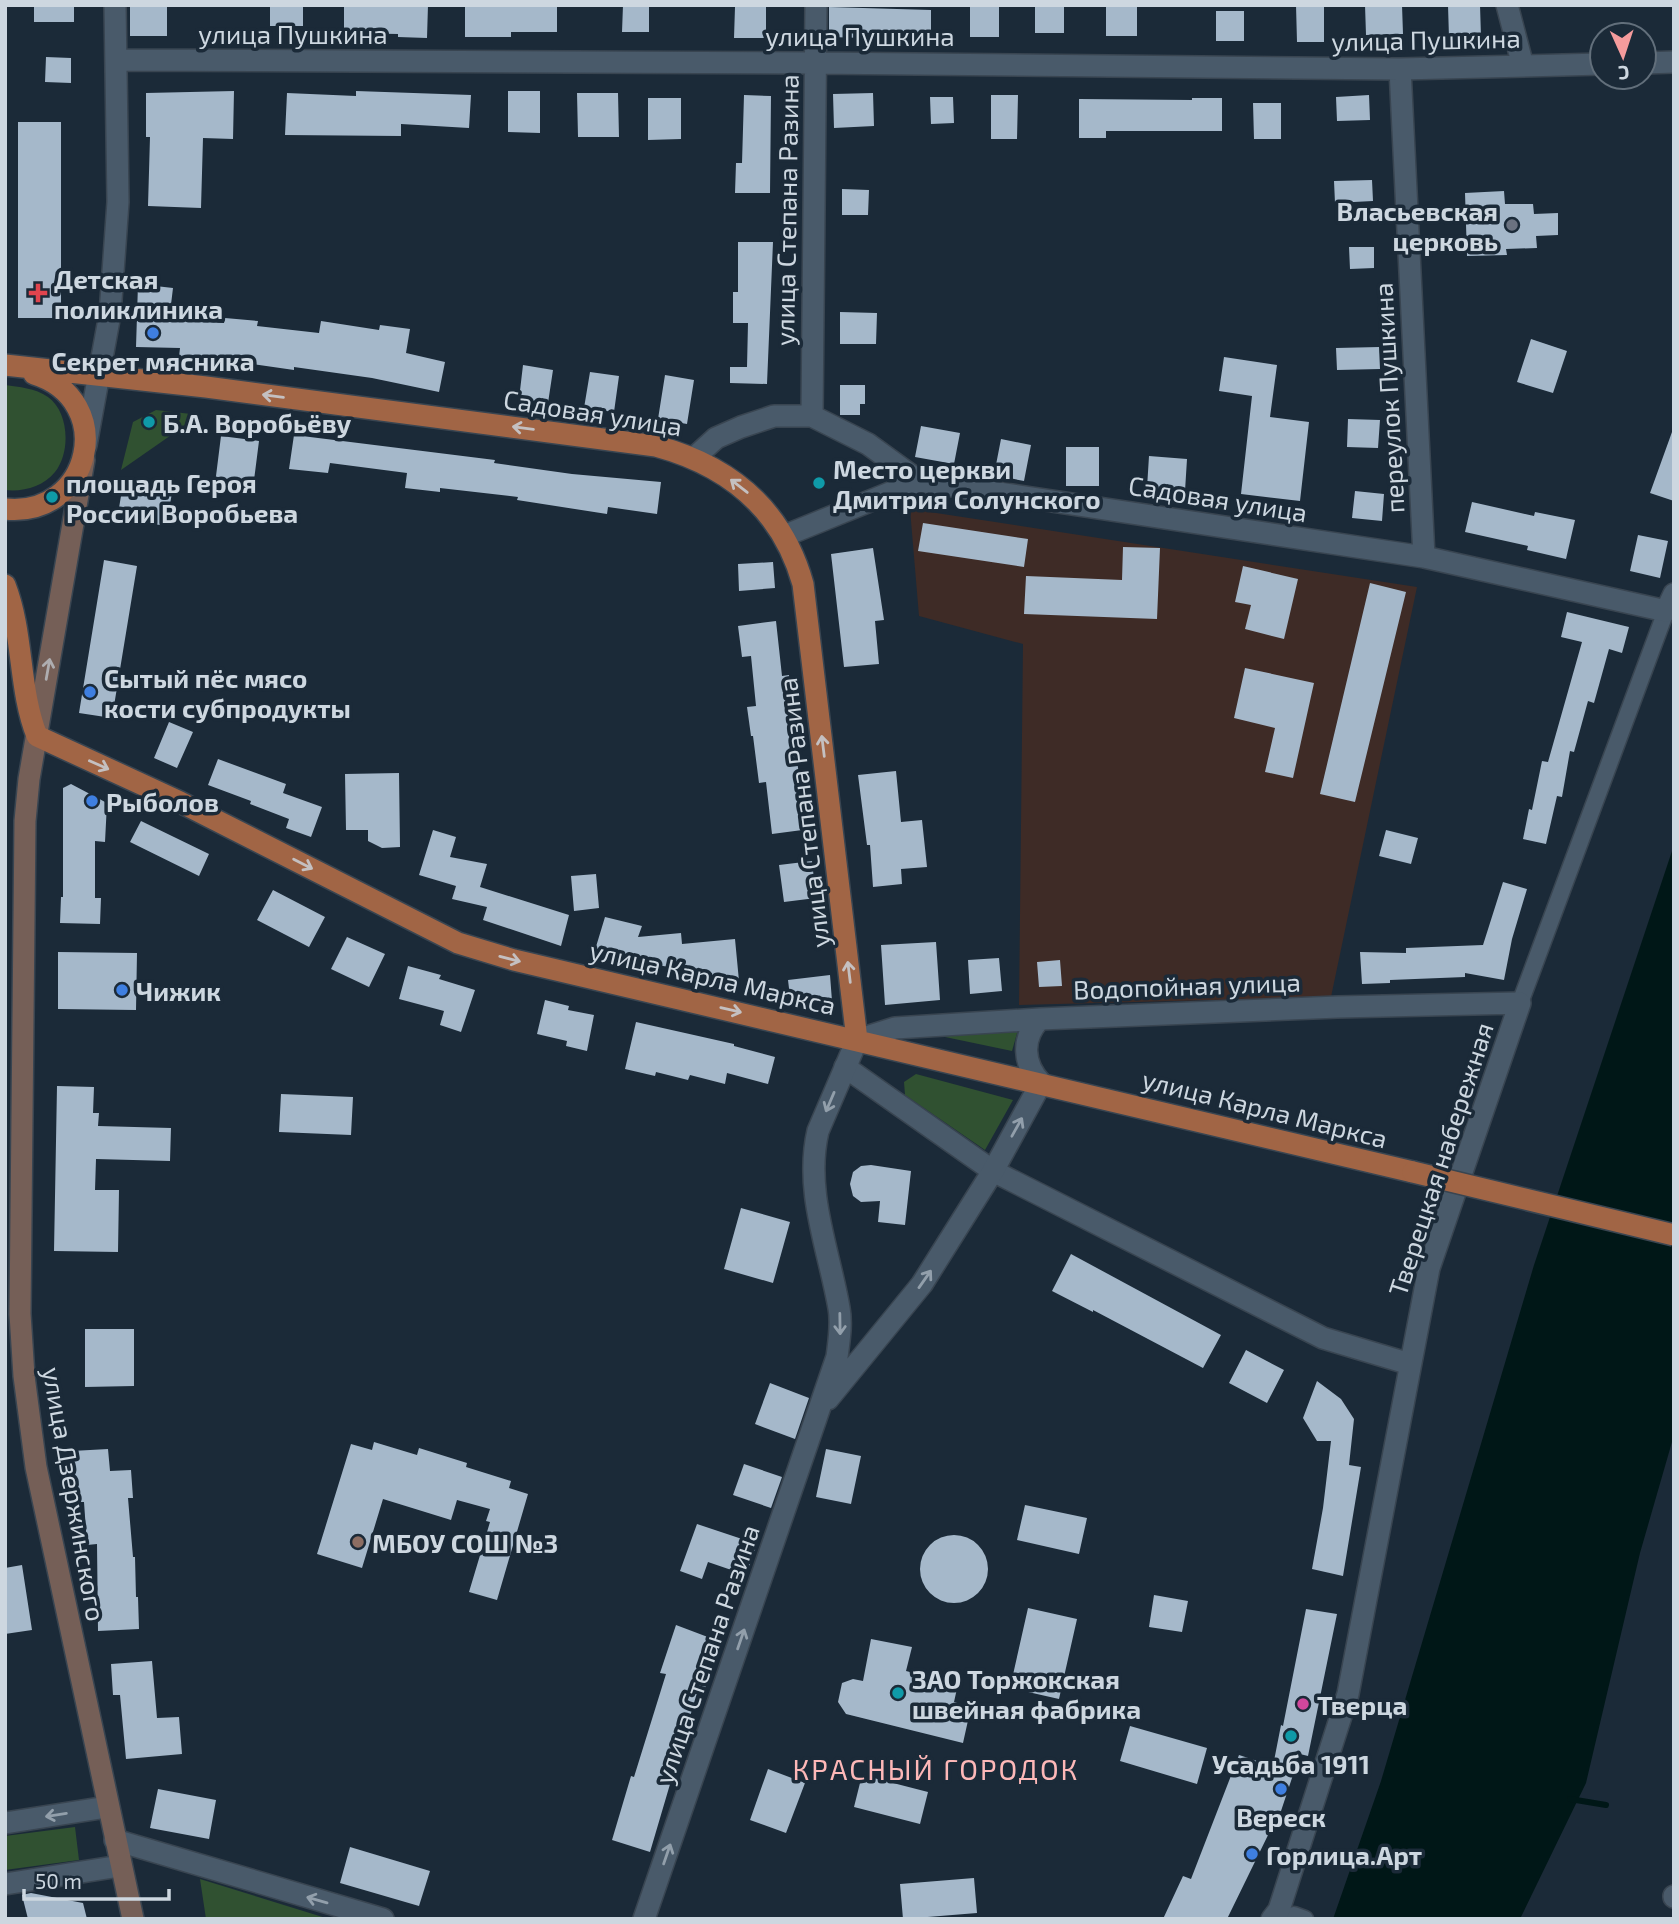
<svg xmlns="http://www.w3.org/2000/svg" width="1679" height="1924" viewBox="0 0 1679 1924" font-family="'Exo 2',sans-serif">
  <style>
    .industrial { fill: #3e2b26 }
    .green { fill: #305131 }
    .water { fill: #001717 }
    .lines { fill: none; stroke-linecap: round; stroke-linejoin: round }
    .stream { stroke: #001717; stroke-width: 6 }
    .building { fill: #a5b8ca }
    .pedestrian-casing { stroke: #394551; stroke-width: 19 }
    .minor-casing { stroke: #394551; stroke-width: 24 }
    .tertiary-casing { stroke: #394551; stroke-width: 24 }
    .secondary-casing { stroke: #394551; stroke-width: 24 }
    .primary-casing { stroke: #394551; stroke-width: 24 }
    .pedestrian { stroke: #495a6a; stroke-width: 16 }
    .minor { stroke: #495a6a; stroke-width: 21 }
    .tertiary { stroke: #495a6a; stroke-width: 21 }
    .secondary { stroke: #755f57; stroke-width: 21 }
    .primary { stroke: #a16545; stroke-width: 21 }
    .primary-bridge-casing { stroke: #394551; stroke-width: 24; stroke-linecap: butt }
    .primary-bridge { stroke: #a16545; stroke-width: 21 }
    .oneway { stroke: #c4c0c1 }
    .oneway2 { stroke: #aeadb0 }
    .oneway3 { stroke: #929fab }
    .worship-dot { fill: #6b7280; stroke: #1b2a38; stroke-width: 2.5 }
    .health-dot { fill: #e0444e; stroke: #1b2a38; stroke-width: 2.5 }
    .shop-dot { fill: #3f7fe0; stroke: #1b2a38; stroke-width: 2.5 }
    .culture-dot { fill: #0f9aa8; stroke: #1b2a38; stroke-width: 2.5 }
    .education-dot { fill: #8d6e63; stroke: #1b2a38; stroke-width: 2.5 }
    .hotel-dot { fill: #d1479c; stroke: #1b2a38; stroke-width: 2.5 }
    .labels { text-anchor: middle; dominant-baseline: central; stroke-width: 7; stroke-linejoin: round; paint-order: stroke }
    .street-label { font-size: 26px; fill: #cdd7e0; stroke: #1b2a38 }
    .poi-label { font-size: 26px; font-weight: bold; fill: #cdd7e0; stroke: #1b2a38; text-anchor: start }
    .neighbourhood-label { font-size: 28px; letter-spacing: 2px; fill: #fdb8b8; stroke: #1b2a38 }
  </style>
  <rect width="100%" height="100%" fill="#1b2a38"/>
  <!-- industrial -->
  <path class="industrial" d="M910,509L1417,587L1331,997L1019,1005L1023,644L919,616Z"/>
  <!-- green -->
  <path class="green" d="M5,385C19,387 35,388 48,397C69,412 71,452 55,472C43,487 23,492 5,490Z
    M156,410L200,415L121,470L133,422Z
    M1018,1030L1012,1051L926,1033Z
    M916,1074L1013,1100L985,1150L905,1095L904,1082Z
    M75,1827L79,1860L5,1870V1836Z
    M200,1879L329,1919H206Z"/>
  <!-- water -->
  <path class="water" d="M1674,845V1435L1640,1553L1586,1783L1520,1919H1333L1381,1781L1534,1265Z"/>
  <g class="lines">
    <!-- stream -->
    <path class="stream" d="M1570,1799L1606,1805"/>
  </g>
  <!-- building -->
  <path class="building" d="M34,5H74V22H34Z
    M130,5H167V36H130Z
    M270,5H303V26H270Z
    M344,5H428L427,38L398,37V34L344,33Z
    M465,5H557V32H511V37H465Z
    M623,5H649V32H622Z
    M970,5H999V37H970Z
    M1035,5H1064V33H1035Z
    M1106,5H1137V36H1106Z
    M1296,5H1324V42H1297Z
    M1365,5H1402L1403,34L1366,35Z
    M1448,5H1480L1481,37L1449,38Z
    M735,7H766V38H734Z
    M829,7L931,10V33H866L865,38L829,37Z
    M1216,11H1244V41H1216Z
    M46,57L71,58V83L45,82Z
    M234,91L233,139L203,138L201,208L148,206L150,137H146V93Z
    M356,91L471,95L469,128L401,124V136L285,135L287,93L356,96Z
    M508,91H540V133L508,132Z
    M577,93H618L619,137H578Z
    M873,93L874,126L834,128L833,94Z
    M744,95L771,96L770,193H735L736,163H742Z
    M991,95H1018L1017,139H991Z
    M1369,95L1370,120L1337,121L1336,97Z
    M930,97H953L954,123L931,124Z
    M648,98H681V139L648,140Z
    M1192,98H1222V131H1106V138H1079V99L1192,100Z
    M1253,103H1281V139H1254Z
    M18,122H61V318H18Z
    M1372,180L1373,201L1335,203L1334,181Z
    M842,189L869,190L868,215H842Z
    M1504,191L1505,204H1533L1534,214L1558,213V235L1536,236L1537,248L1506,249L1507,255L1467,256L1465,193Z
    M738,242H773L767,384L730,383V367H747L748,323H733V292H738Z
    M1349,247H1374V268L1350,269Z
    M138,284L173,288L169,321L224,323L225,318L258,321L257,326L319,333L321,321L379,330L380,325L410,329L406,353L445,362L439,392L372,378L294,367V370L210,358L179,357L180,348L136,347Z
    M840,312L877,313L876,344H840Z
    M1531,339L1567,351L1553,393L1517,382Z
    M1379,347L1380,369L1337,370L1336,348Z
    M1224,357L1277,365L1270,417L1309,422L1300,501L1241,494L1252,396L1219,391Z
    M523,365L553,370L548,403L519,399Z
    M590,372L619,376L614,412L584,408Z
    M665,375L694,380L687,424L658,419Z
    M840,385H865V404H860V415H840Z
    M1348,419L1380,420L1378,448L1347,447Z
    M921,426L960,433L954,464L915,457Z
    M1672,432H1674V501L1650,493Z
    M294,435L495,460L494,463L572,474L661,482L657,514L608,507L607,514L517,500L518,497L440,488V492L405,488L407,473L330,463L328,473L289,469Z
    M221,436L259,441L253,488L215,484Z
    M1001,439L1031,445L1024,481L994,475Z
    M1066,447H1099V486H1066Z
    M1149,456L1187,459L1185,491L1147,488Z
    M123,484L172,493L166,526L136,521V524L117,520Z
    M1355,491L1384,494L1382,521L1352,518Z
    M1472,502L1534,516L1535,512L1575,520L1566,559L1527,550L1528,546L1465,532Z
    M923,523L1028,539L1024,567L918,551Z
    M1638,535L1668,541L1660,578L1630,571Z
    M1123,547L1160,548L1157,619L1024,614L1026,576L1122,580Z
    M873,548L884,620L875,621L879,664L844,667L831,554Z
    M104,560L137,566L112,718L79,713Z
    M773,562L775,588L739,591L738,564Z
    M1243,566L1298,579L1284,639L1245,629L1251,605L1235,602Z
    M1370,583L1406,592L1355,802L1320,794Z
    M1567,612L1629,627L1622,653L1609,649L1594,703L1588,701L1574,752L1570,751L1562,797L1557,796L1546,844L1523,839L1529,809L1532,810L1542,761L1548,762L1582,642L1561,637Z
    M776,621L782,676L789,675L791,699H788L794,753H796L802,797H806L810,829L772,834L766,782L759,783L753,736H751L747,707L756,706L751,656L742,657L738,626Z
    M1245,668L1314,683L1293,778L1265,772L1275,728L1234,718Z
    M169,722L193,732L177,768L154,758Z
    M218,759L286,784L283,793L322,807L311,837L286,828L289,819L250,804L251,801L208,785Z
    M896,771L901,822L922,820L927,867L901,869L902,884L873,887L870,845H867L858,775Z
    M399,773L400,847L382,848L368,841V830H346L345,774Z
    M71,784L107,803L105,842L95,841V898H101L100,924L60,923L61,897H63V788Z
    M141,821L209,854L199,876L130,842Z
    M433,830L456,837L450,857L487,864L480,887L569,915L561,946L483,920L487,907L452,899L456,886L419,875Z
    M1386,830L1418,838L1411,864L1379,856Z
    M812,861L816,898L784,902L779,865Z
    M596,874L599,908L574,911L571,876Z
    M1503,882L1527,889L1512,939L1504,980L1465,973V977L1390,980V983L1362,984L1360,952L1406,953V948L1483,945Z
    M273,890L325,917L309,947L257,920Z
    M605,917L642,926L638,937L681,933L682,944L735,939L739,981L713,983L712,973L656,965L595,950Z
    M347,937L385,954L369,987L331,969Z
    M936,942L940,1000L885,1005L881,945Z
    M58,952L137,953L136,1010L58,1009Z
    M999,958L1002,991L970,994L968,960Z
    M1060,960L1062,986L1039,987L1037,962Z
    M408,966L441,975L439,979L475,990L461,1032L440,1025L444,1011L399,999Z
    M830,975L832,1001L791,1005L788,980Z
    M545,1000L569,1006L568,1010L594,1015L587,1051L566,1046L567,1041L537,1034Z
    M636,1022L734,1044V1046L775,1057L768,1084L727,1073L725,1084L690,1075L688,1080L656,1072L655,1076L625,1069Z
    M57,1086L94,1087L93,1113H99L98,1126L171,1128L170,1161L96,1159L95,1190H119L118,1252L54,1251Z
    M281,1094L353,1097L351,1135L279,1132Z
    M871,1165L911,1171L905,1225L878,1222L880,1201L861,1202L853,1196L850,1184L853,1172L861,1166Z
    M741,1208L790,1222L773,1283L724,1269Z
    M1071,1254L1221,1335L1203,1368L1093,1310V1312L1052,1291Z
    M85,1329H134V1386L85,1387Z
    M1246,1350L1284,1370L1267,1403L1229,1383Z
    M1317,1381L1341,1399L1354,1419L1349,1465L1361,1467L1343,1576L1312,1569L1323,1508L1331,1441H1317L1303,1418Z
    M770,1383L809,1398L795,1439L755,1424Z
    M374,1442L417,1455L419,1448L467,1463L466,1467L511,1481L509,1488L528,1494L497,1600L469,1592L490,1522L486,1521L490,1509L457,1500L451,1520L383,1499L362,1568L317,1554L351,1444L372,1450Z
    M108,1449L110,1471L131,1470L133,1498H128L133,1557H135L136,1597H138L139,1629L98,1631L97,1544L87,1545L84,1502H76L72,1451Z
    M826,1449L861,1456L851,1504L816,1497Z
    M744,1464L782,1477L771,1508L733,1495Z
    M1025,1505L1087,1518L1079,1554L1017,1540Z
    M697,1524L757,1544L746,1575L708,1562L702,1579L680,1571Z
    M920 1569a34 34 0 1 1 68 0a34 34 0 1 1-68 0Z
    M22,1565L32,1630L5,1634V1568Z
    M1154,1595L1188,1601L1182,1632L1149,1627Z
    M1028,1608L1077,1619L1059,1699L1010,1688Z
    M1306,1609L1337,1614L1308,1756L1300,1754L1274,1832L1270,1831L1227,1919H1163L1183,1876L1191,1879L1239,1755L1273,1766L1281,1725L1283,1726Z
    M676,1625L721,1642L705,1688L699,1686L650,1852L612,1840L631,1776L634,1777L666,1674L660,1673Z
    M871,1639L912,1647L906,1671L958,1684L954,1702L971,1707L963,1743L846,1714L838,1702L842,1683L853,1679L863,1681Z
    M152,1661L157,1718L179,1717L182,1754L126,1759L120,1695H113L111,1664Z
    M1130,1726L1207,1748L1197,1784L1120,1761Z
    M768,1769L805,1783L786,1833L750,1820Z
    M862,1775L928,1792L920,1824L854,1807Z
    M158,1789L216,1800L209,1839L150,1828Z
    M350,1847L430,1871L419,1906L340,1883Z
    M974,1878L977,1913L903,1919L900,1884Z
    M31,1893L83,1903L87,1919H28L22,1895Z"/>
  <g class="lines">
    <defs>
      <path id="pedestrian" d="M1520,1003L1666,611
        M1294,1915L1305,1919"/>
      <path id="minor" d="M1507,5L1523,66
        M117,60L815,63L1400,69L1602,64
        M1644,63L1674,62
        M1400,69L1424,557
        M812,416L816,5
        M86,445L110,314L118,202L115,5
        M694,458L716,438L741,427L774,416H812L868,444L919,481
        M784,536L919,481L1424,557L1666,611L1674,594
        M1040,1019C1021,1038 1023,1064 1041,1083
        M857,1040L895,1028L1040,1019L1338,1007L1520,1003L1429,1268L1348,1694L1279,1910L1272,1919
        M845,1067L993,1171L1323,1338L1410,1364
        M5,1823L107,1807
        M115,1840L383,1919
        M5,1884L120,1866
        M1674,1897V1896"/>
      <path id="tertiary" d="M828,1399L922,1284L993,1171L1041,1083
        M644,1919L837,1357C839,1341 842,1324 839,1308C829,1250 804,1191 818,1131L857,1040"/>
      <path id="secondary" d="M84,460L29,779L25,821L20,1314L24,1376L36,1467L133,1919"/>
      <path id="primary" d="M5,365L206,387L656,446C730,466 782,509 803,584L857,1040
        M5,509C92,518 118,400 34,374
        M5,585C24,634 18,688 37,736L180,802L458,943L514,960L1413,1172"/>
    </defs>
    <!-- pedestrian casing -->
    <use href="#pedestrian" class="pedestrian-casing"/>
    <!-- minor casing -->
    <use href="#minor" class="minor-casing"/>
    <!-- tertiary casing -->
    <use href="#tertiary" class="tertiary-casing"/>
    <!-- secondary casing -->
    <use href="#secondary" class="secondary-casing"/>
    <!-- primary casing -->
    <use href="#primary" class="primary-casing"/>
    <!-- pedestrian -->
    <use href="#pedestrian" class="pedestrian"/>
    <!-- minor -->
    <use href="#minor" class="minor"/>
    <!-- tertiary -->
    <use href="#tertiary" class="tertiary"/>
    <!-- secondary -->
    <use href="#secondary" class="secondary"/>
    <!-- primary -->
    <use href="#primary" class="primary"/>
    <defs>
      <path id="primary-bridge" d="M1413,1172L1674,1235"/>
    </defs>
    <!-- primary-bridge casing -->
    <use href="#primary-bridge" class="primary-bridge-casing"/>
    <!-- primary-bridge -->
    <use href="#primary-bridge" class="primary-bridge"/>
  </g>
  <!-- one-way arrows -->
  <defs><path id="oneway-shaft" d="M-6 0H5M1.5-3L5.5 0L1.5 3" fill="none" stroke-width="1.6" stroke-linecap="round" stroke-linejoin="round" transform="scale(1.75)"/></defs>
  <g class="oneway">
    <use href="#oneway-shaft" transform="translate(273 396) rotate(-173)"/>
    <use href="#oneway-shaft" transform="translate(523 428) rotate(-173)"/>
    <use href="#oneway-shaft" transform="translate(739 486) rotate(-142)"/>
    <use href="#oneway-shaft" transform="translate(823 746) rotate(-97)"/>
    <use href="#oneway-shaft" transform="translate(99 765) rotate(24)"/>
    <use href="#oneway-shaft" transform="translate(303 864) rotate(27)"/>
    <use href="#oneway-shaft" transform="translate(510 959) rotate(14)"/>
    <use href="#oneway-shaft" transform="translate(849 972) rotate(-97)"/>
    <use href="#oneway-shaft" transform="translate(731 1010) rotate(13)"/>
  </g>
  <use class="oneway2" href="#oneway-shaft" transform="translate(48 669) rotate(-80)"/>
  <g class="oneway3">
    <use href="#oneway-shaft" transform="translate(830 1102) rotate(113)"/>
    <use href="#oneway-shaft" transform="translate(1017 1127) rotate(-61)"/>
    <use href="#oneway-shaft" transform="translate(925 1279) rotate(-55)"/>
    <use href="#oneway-shaft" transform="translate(840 1324) rotate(89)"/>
    <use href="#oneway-shaft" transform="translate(741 1639) rotate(-71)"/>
    <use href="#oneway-shaft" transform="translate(56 1815) rotate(171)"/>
    <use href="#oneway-shaft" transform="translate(667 1854) rotate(-71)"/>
    <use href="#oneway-shaft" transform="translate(317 1900) rotate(-164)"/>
  </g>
  <!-- markers -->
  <circle class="worship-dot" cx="1512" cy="225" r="7"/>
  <path class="health-dot" d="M34.5 282.5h7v7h7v7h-7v7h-7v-7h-7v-7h7z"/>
  <g class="shop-dot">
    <circle cx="153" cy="333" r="7"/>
    <circle cx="90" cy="692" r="7"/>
    <circle cx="92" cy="801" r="7"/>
    <circle cx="122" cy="990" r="7"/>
    <circle cx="1281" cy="1789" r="7"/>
    <circle cx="1252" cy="1854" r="7"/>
  </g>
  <g class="culture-dot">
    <circle cx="149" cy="422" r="7"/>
    <circle cx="819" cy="483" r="7"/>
    <circle cx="52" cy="497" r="7"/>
    <circle cx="898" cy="1693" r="7"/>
    <circle cx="1291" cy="1736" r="7"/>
  </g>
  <circle class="education-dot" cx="358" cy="1542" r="7"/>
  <circle class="hotel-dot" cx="1303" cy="1704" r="7"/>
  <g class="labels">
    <!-- street labels -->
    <g class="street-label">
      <text x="293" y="33">улица Пушкина</text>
      <text x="860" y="35">улица Пушкина</text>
      <text transform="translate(1426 39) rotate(-1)">улица Пушкина</text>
      <text transform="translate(786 210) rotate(-89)">улица Степана Разина</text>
      <text transform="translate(1388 398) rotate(-93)">переулок Пушкина</text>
      <text transform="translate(593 412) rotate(9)">Садовая улица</text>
      <text transform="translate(1218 498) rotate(9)">Садовая улица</text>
      <text transform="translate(803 813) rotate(-97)">улица Степана Разина</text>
      <text transform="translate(713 977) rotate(13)">улица Карла Маркса</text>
      <text transform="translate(1187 985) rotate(-2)">Водопойная улица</text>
      <text transform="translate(1265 1108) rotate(14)">улица Карла Маркса</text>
      <text transform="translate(1440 1159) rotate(-72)">Тверецкая набережная</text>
      <text transform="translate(75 1494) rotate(80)">улица Дзержинского</text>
      <text transform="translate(706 1654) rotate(-71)">улица Степана Разина</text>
    </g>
    <!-- poi labels -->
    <g class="poi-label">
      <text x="1498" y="210" text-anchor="end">Власьевская<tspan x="1498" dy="30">церковь</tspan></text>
      <text x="54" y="278">Детская<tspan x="54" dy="30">поликлиника</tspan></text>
      <text x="153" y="360" text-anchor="middle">Секрет мясника</text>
      <text x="163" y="422">Б.А. Воробьёву</text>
      <text x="833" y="468">Место церкви<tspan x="833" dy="30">Дмитрия Солунского</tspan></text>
      <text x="66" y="482">площадь Героя<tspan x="66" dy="30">России Воробьева</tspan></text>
      <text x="104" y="677">Сытый пёс мясо<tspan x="104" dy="30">кости субпродукты</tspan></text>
      <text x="106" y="801">Рыболов</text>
      <text x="136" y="990">Чижик</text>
      <text x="372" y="1542">МБОУ СОШ №3</text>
      <text x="912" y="1678">ЗАО Торжокская<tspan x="912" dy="30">швейная фабрика</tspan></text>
      <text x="1317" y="1704">Тверца</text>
      <text x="1291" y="1763" text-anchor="middle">Усадьба 1911</text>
      <text x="1281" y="1816" text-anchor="middle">Вереск</text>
      <text x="1266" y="1854">Горлица.Арт</text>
    </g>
    <!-- neighbourhood labels -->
    <g class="neighbourhood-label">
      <text x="936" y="1769">КРАСНЫЙ ГОРОДОК</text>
    </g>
  </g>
  <!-- border -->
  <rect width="1679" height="1924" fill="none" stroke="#cdd7e0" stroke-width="14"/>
  <!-- north arrow -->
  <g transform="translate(1623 56) rotate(177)"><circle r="33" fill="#1b2a38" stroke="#626f7b" stroke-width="2"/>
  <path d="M0-5L12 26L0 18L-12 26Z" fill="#f59b9c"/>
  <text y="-10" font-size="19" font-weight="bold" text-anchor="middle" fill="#cdd7e0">С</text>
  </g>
  <!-- scale -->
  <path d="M24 1889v10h145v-10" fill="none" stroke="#cdd7e0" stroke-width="3.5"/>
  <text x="35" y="1889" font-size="21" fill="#cdd7e0" stroke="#1b2a38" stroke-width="5" paint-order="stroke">50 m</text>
</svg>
